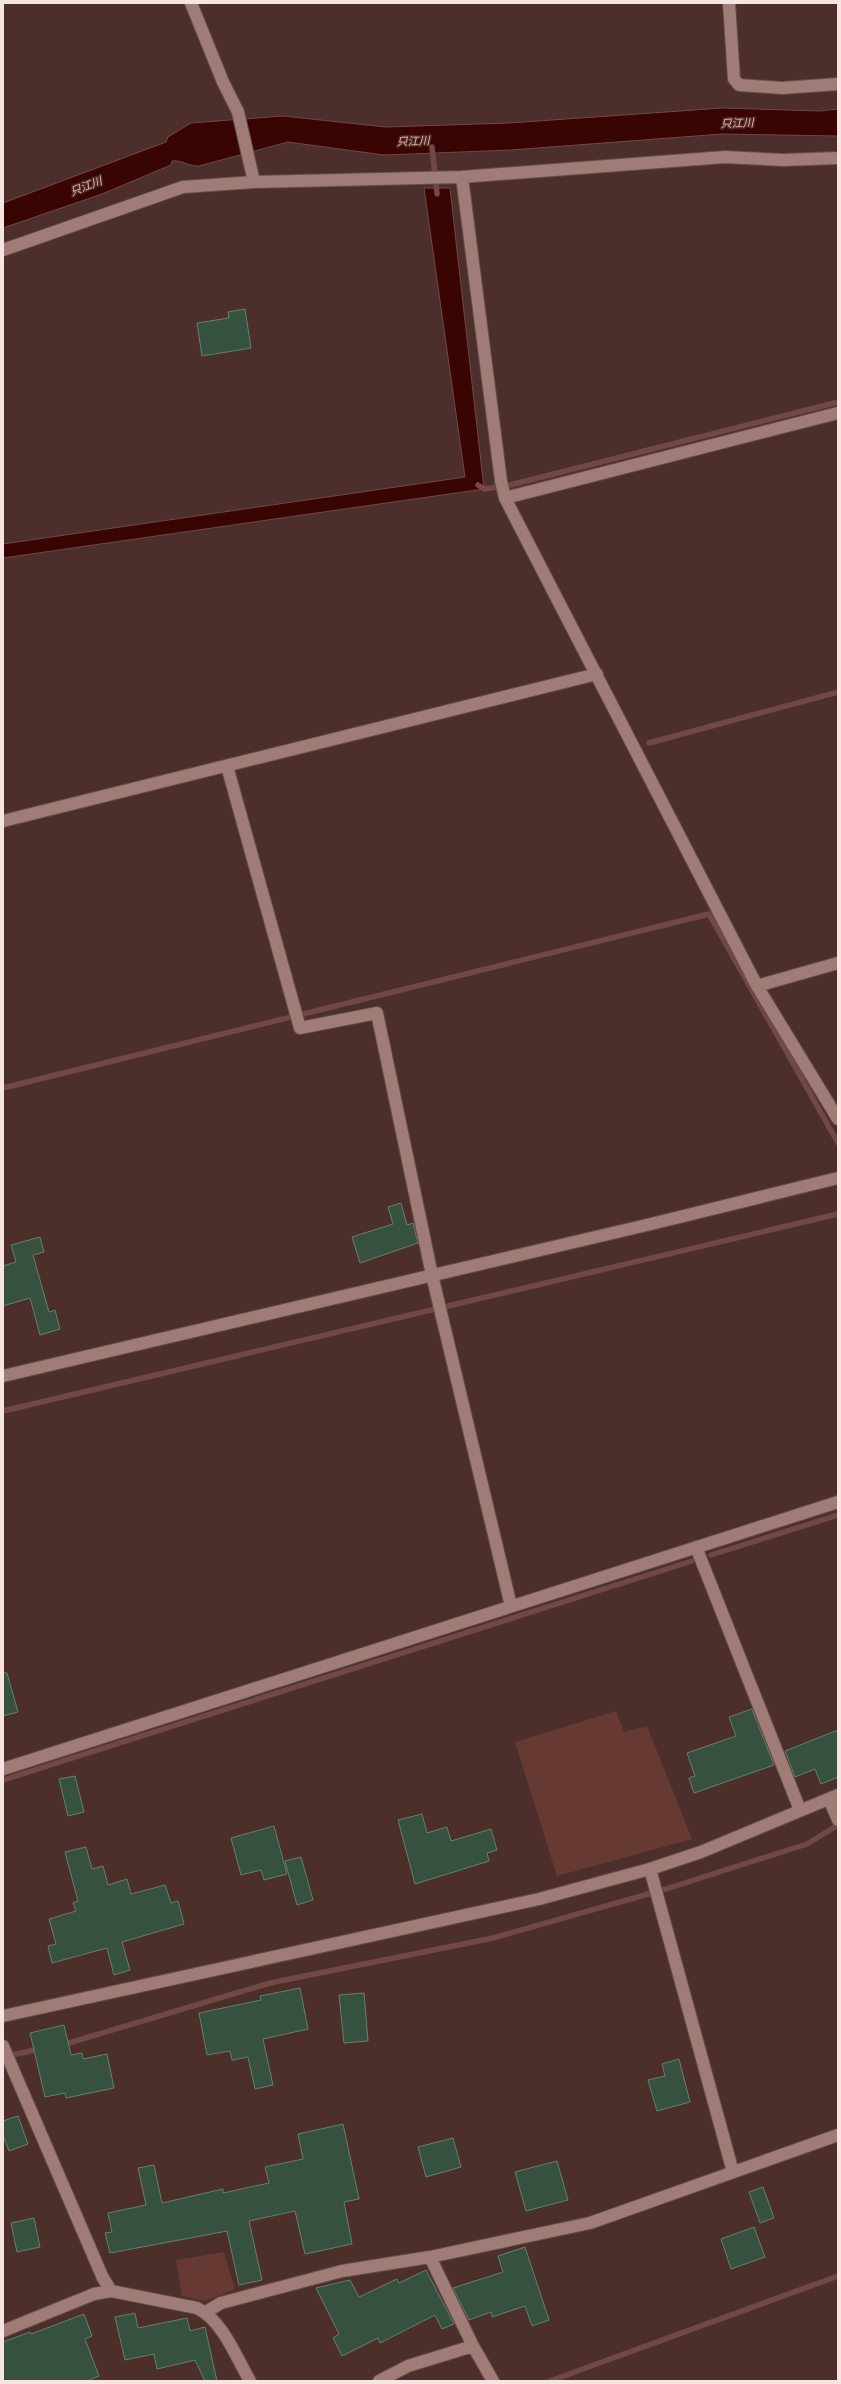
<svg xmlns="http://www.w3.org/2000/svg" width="841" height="2384" viewBox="0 0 841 2384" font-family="'PT Serif','Noto Sans JP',serif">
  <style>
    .green { fill: #663a32 }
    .water { fill: #380503; stroke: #724846 }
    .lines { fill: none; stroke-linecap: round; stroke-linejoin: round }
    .stream { stroke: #724846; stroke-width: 5.5 }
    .building { fill: #36513f; stroke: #64816e }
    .minor-casing { stroke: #654c48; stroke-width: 14 }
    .tertiary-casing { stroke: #654c48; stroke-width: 14 }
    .minor { stroke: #9f7c76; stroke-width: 12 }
    .tertiary { stroke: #9f7c76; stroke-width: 12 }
    .labels { text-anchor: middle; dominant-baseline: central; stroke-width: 3; stroke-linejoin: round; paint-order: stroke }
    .water-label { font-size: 11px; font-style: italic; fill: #fbb2a5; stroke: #4c2f2a }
  </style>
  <rect width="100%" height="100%" fill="#4c2f2a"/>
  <!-- green -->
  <path class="green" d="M616,1711L624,1732L647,1726L692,1839L557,1876L515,1742Z
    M224,2252L235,2289L205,2301L182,2296L176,2260Z"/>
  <!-- water -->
  <path class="water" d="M723,108L820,111L838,109V136L722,134L511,150L384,155L288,142L199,166C186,166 184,160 172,161L171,165L102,194L3,228V203L166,142L168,137L191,123L283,116L386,127L509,123Z
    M424,188H450L484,489L3,558V544L465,477Z"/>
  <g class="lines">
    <!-- stream -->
    <path class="stream" d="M432,147L437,194
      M478,485L484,489L510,485L838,402
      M649,743L838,692
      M3,1088L709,914L838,1143
      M3,1411L838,1214
      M711,1555L838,1515
      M3,1780L692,1561
      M62,2045L270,1983L493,1938L666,1889L807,1844L838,1825
      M7,2056L40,2049
      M550,2381L838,2276"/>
  </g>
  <!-- building -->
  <path class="building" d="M245,309L251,348L202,356L197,323L229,318L228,312Z
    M401,1203L407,1225L413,1223L418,1243L360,1263L352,1237L393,1224L388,1207Z
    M40,1237L44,1252L33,1255L49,1312L55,1310L60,1329L40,1335L30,1298L3,1306V1266L16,1262L11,1245Z
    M3,1673H7L18,1712L3,1716Z
    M752,1709L774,1765L694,1793L689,1778L695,1776L687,1753L736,1736L729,1717Z
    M838,1730V1777L821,1784L815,1769L795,1777L785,1751Z
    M75,1776L84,1812L68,1816L59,1779Z
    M422,1814L427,1833L447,1827L451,1841L491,1829L497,1850L487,1853L489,1861L415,1884L398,1820Z
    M274,1826L287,1874L264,1880L261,1870L241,1875L231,1838Z
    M86,1847L92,1869L103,1866L108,1885L127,1879L131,1894L165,1885L171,1903L178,1901L184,1924L122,1942L130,1970L114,1975L107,1948L52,1963L48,1946L56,1944L49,1919L76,1911L73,1903L78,1901L65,1852Z
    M301,1857L313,1900L297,1905L285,1861Z
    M300,1988L308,2029L263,2039L273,2085L255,2089L248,2057L232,2060L230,2051L207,2055L199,2013L261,2000L260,1996Z
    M364,1993L368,2041L344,2043L339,1995Z
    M64,2025L71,2055L82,2053L83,2059L107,2054L114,2088L66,2098L65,2093L45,2097L30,2033Z
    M679,2059L690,2102L657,2111L648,2080L665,2076L662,2064Z
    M18,2116L28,2144L9,2151L3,2135V2121Z
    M343,2124L359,2199L344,2202L352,2244L305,2254L295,2211L249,2221L262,2280L239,2285L227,2231L110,2253L105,2233L112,2232L108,2213L146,2205L138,2168L154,2165L162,2203L223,2189V2193L269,2183L265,2167L303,2159L298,2134Z
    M453,2138L461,2167L426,2177L418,2147Z
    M557,2161L568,2200L526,2211L515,2172Z
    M763,2187L774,2218L760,2223L749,2192Z
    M34,2218L40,2247L17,2252L11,2223Z
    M754,2227L765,2257L731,2269L721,2239Z
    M525,2247L549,2320L532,2326L525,2306L492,2317L491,2312L469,2320L453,2288L503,2272L498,2256Z
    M426,2270L454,2324L442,2329L435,2315L380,2343L378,2338L342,2356L333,2338L339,2334L316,2288L350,2280L359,2297L397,2279L399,2283Z
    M135,2313L138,2328L187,2318L190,2331L205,2327L217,2381H205L195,2360L157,2369L154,2354L125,2360L115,2317Z
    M84,2314L92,2336L85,2339L99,2376L87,2381H3V2342L30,2332L31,2334Z"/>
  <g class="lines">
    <defs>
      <path id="minor" d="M191,3L223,82L238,112L254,182L462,177L725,157L783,160L838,158
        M729,3L734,79L739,85L782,88L838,84
        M462,177L501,481L505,498L757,986L838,1119
        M3,250L183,187L254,182
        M505,498L838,413
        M227,766L300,1028L377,1013L432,1275L511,1606
        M3,821L597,674
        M757,986L838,963
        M3,1376L651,1224L838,1178
        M696,1547L800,1810
        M3,1769L838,1502
        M829,1799L838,1820
        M650,1869L733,2172
        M3,2046L103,2278L111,2291
        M430,2257L473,2346L493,2381
        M206,2312L221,2303L342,2271L430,2257L590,2223L838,2135
        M3,2331L94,2294L111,2291L197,2308C223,2321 236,2357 250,2381
        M379,2381L408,2366L473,2346"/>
      <path id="tertiary" d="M3,2016L539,1899L650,1869L701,1852L838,1795"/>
    </defs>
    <!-- minor casing -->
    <use href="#minor" class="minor-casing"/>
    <!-- tertiary casing -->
    <use href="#tertiary" class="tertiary-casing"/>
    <!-- minor -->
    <use href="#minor" class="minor"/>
    <!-- tertiary -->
    <use href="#tertiary" class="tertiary"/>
  </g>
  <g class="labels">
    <!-- water labels -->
    <g class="water-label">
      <text transform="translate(737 123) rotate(-2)">只江川</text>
      <text transform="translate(413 141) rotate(-2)">只江川</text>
      <text transform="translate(86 186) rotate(-21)">只江川</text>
    </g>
  </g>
  <!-- border -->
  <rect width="841" height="2384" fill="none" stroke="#f8e5e1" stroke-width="8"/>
</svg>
